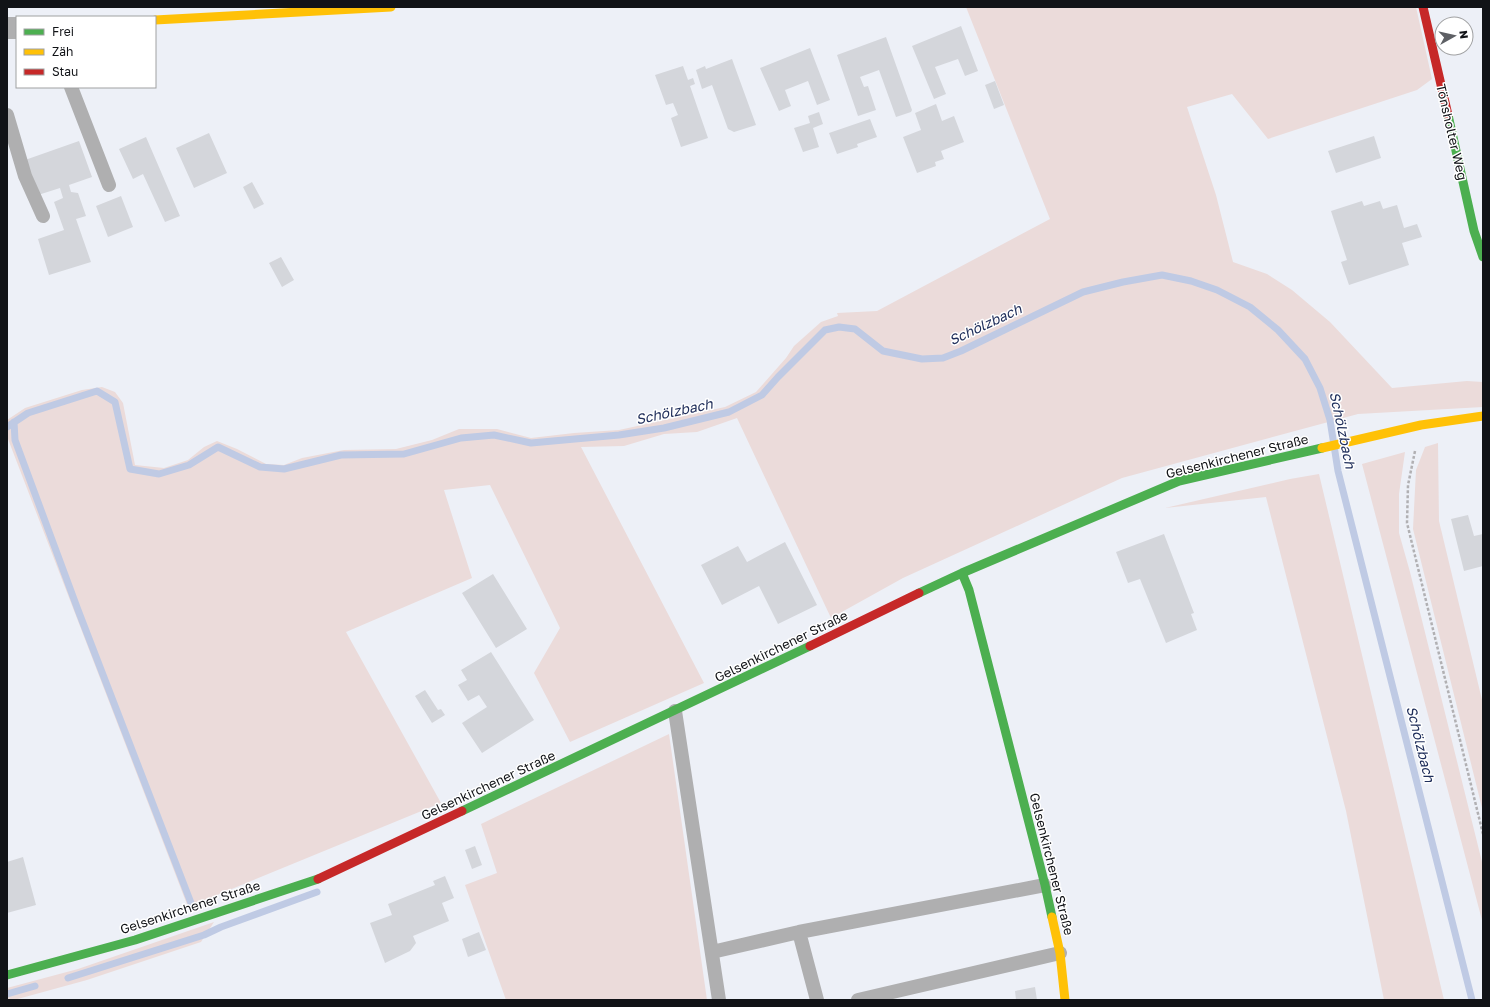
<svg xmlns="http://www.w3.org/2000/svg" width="1490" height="1007" viewBox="0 0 1490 1007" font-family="'Golos Text',sans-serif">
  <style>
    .green { fill: #ebdbda }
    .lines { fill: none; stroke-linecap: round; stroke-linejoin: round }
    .stream { stroke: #bfcae4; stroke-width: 7 }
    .building { fill: #d4d6db }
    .path { stroke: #b1b0b3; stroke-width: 2.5; stroke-dasharray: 3 2; stroke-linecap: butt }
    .lane { stroke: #afafb0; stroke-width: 14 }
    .street { stroke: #afafb0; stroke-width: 22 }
    .fast { stroke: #4caf50; stroke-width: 9 }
    .slow { stroke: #ffc107; stroke-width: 9 }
    .jam { stroke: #c62828; stroke-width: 9 }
    .labels { text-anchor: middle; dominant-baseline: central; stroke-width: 3; stroke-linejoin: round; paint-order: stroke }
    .street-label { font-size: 13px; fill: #111317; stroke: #fff }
    .water-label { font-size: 14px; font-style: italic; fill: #202f5b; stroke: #fff }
  </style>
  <rect width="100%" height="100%" fill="#edf0f7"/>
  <!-- green -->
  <path class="green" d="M966,7H1416L1432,79L1417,90L1268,139L1232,94L1187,107L1216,195L1233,262L1267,274L1292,290L1330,322L1392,388L1467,381L1483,382V407L1358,414L1122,478L903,578L831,618L737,418L697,432L664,434L624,446L581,447L704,683L570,742L534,673L560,628L490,485L444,490L472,578L346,632L441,803L188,907L8,439L7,440V420L25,408L82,390L102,387L115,392L123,403L135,465L164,468L188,460L204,447L217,441L237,449L266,464L284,465L302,458L344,450L396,449L432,440L459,429H497L531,438L574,433L619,430L725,407L756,392L786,358L794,346L821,322L838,316L837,313L877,311L1050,219Z
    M1438,443L1439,521L1483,704V812L1413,529L1416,470L1425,447Z
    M1405,452L1399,494V533L1410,572L1483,866V924L1362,464Z
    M1319,474L1444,1000H1384L1346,811L1266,497L1165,508L1290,479Z
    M669,734L707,1000H506L465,885L497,873L481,824Z
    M214,922L201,942L87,980L14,1000H7V988L78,969Z"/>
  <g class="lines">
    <!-- stream -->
    <path class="stream" d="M14,422L15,440L78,610L191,903
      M7,427L28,413L97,391L115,402L130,469L159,474L189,465L218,447L260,467L284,469L341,455L404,454L461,438L494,435L531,443L619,435L664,428L729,412L762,395L778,377L825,330L839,327L855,329L883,351L922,359L943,358L961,351L1083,292L1123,282L1162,275L1191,281L1217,290L1250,307L1278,330L1305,359L1320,388L1330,420L1338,471L1472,1000
      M68,978L204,935L221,927L317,892
      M7,994L35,986"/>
  </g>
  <!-- building -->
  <path class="building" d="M961,26L978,71L965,76L958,59L935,67L946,94L934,99L912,46Z
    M886,37L912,110L911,112L896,117L879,70L860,77L864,87L868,86L876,110L858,116L837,55Z
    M810,48L830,100L817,105L808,81L785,90L791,106L779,111L760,68Z
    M732,59L756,125L734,132L728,129L712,85L702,89L696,70L705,66L706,69Z
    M683,66L688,80L693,78L695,84L690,86L708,138L681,147L671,118L678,115L673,103L666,105L655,75Z
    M995,81L1004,105L994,109L985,85Z
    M936,104L942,121L954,116L964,142L941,151L944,159L935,162L936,166L917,173L903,137L921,130L915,113Z
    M819,112L823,124L813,128L819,147L803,152L794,128L810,123L808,116Z
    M870,119L877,137L857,144L858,147L837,154L829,133Z
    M209,133L227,173L194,188L176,148Z
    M1374,136L1381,158L1336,173L1328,151Z
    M146,137L180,216L165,222L143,174L133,179L119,149Z
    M79,141L92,177L69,185L71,192L78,193L86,216L76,219L91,262L49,275L38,239L64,230L54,202L63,198L60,188L38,195L25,160Z
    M252,182L264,204L254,209L243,187Z
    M121,196L133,227L108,237L96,206Z
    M1362,201L1364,206L1380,201L1383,209L1397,205L1404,228L1417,224L1422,237L1402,243L1409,265L1349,285L1341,262L1347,260L1331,211Z
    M281,257L294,280L282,287L269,263Z
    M1468,515L1474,536L1483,534V566L1464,571L1451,519Z
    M1164,534L1194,613L1191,614L1197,630L1166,643L1140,579L1128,583L1116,552Z
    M785,542L817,605L778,624L759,586L722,605L701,565L738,546L747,562Z
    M493,574L527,629L496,648L462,593Z
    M491,652L534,720L482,753L462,723L487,707L479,695L468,701L458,685L467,680L461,670Z
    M425,690L438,710L441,709L445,715L432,723L415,696Z
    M475,846L482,865L472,869L465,850Z
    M23,857L36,905L7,913V862Z
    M445,876L454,898L442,903L449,921L413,936L416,943L410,951L385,963L370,923L392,915L388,904L435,885L433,881Z
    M479,932L486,950L468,957L462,939Z
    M1035,987L1037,1000H1016L1015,991Z"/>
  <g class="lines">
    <!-- path -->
    <path class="path" d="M1415,451L1408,485L1407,523L1483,834"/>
    <!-- lane -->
    <path class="lane" d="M71,87L109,185
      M7,115L25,176L43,216
      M675,711L719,1000
      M712,952L799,932
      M817,1000L799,932L1045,885
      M858,1000L1060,953"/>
    <!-- street -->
    <path class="street" d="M7,28H17"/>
    <!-- fast -->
    <path class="fast" d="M1448,115L1474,231L1483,257
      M962,573L969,590L1045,885L1052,917
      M919,593L962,573L1179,481L1322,448
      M462,811L810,646
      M7,975L135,940L318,879"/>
    <!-- slow -->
    <path class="slow" d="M155,20L391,7
      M1322,448L1421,425L1483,416
      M1052,917L1060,953L1065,1000"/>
    <!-- jam -->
    <path class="jam" d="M1423,7L1448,115
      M810,646L919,593
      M318,879L462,811"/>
  </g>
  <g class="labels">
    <!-- street labels -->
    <g class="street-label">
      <text transform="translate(1452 132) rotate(77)">Tönsholter Weg</text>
      <text transform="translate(1237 456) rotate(-14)">Gelsenkirchener Straße</text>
      <text transform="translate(781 646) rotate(-26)">Gelsenkirchener Straße</text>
      <text transform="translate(488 785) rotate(-25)">Gelsenkirchener Straße</text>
      <text transform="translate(1052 864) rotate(76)">Gelsenkirchener Straße</text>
      <text transform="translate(190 907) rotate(-18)">Gelsenkirchener Straße</text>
    </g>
    <!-- water labels -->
    <g class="water-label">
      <text transform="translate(985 324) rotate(-25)">Schölzbach</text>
      <text transform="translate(674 411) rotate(-12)">Schölzbach</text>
      <text transform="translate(1343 430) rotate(78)">Schölzbach</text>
      <text transform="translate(1421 744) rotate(76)">Schölzbach</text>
    </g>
  </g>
  <!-- border -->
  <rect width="1490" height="1007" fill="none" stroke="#111317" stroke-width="16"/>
  <!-- legend -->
  <rect x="16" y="16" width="140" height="72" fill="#ffffff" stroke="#a0a1a2"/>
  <rect x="24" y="29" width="20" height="6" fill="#4caf50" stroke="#a0a1a2"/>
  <text x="52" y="36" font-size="12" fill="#111317">Frei</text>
  <rect x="24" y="49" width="20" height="6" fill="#ffc107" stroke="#a0a1a2"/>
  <text x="52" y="56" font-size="12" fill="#111317">Zäh</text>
  <rect x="24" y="69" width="20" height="6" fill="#c62828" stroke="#a0a1a2"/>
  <text x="52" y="76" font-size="12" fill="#111317">Stau</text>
  <!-- north arrow -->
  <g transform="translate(1454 36) rotate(82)"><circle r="19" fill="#ffffff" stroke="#a0a1a2"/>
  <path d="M0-3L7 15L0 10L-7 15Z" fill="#5e6065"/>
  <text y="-6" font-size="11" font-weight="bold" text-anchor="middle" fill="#111317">N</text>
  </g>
</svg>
